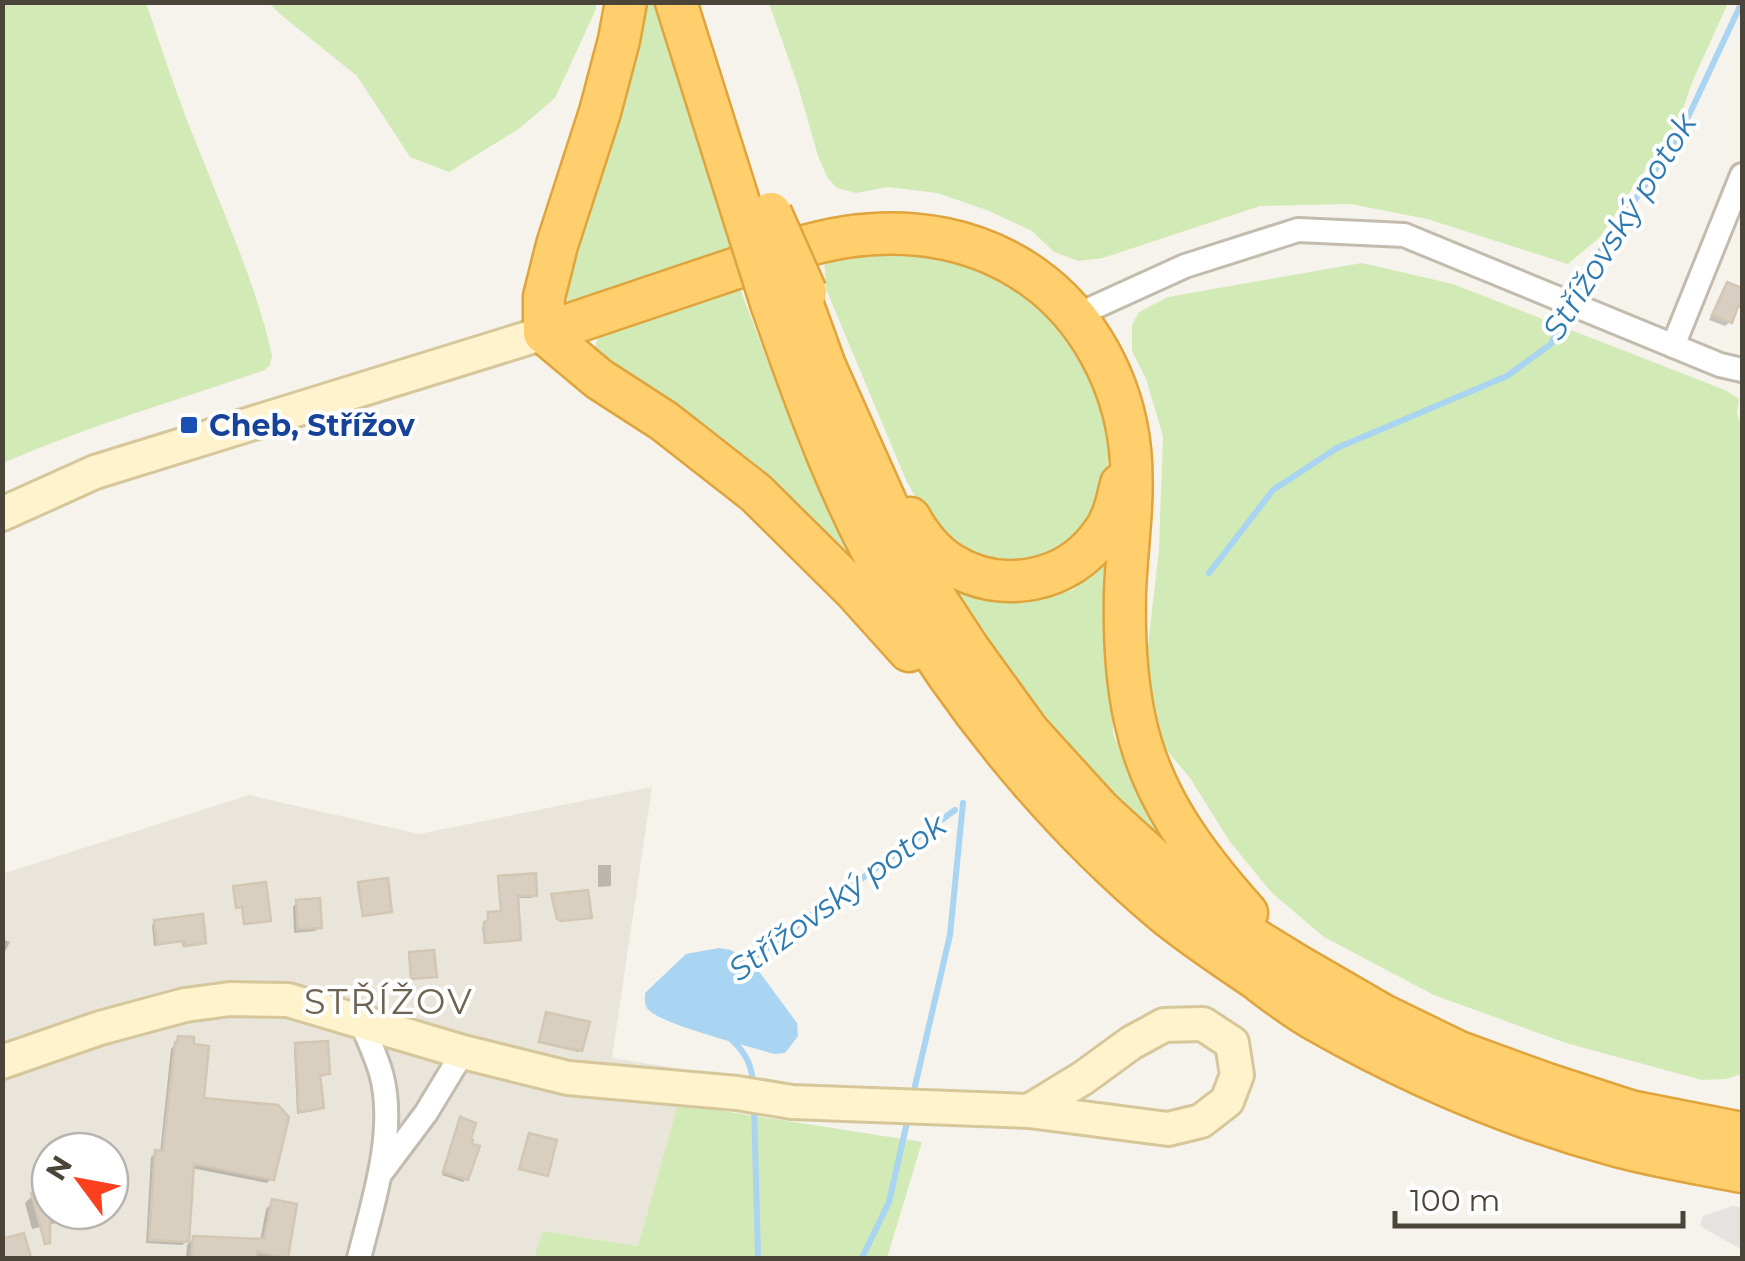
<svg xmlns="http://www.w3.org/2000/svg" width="1745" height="1261" viewBox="0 0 1745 1261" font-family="Montserrat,sans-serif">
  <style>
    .residential { fill: #eae5da; fill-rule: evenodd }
    .green { fill: #d2eab5 }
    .parking { fill: #e5e3e0 }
    .water { fill: #a9d4f2 }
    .shadow { fill: #0003 }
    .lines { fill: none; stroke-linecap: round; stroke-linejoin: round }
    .stream { stroke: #a9d4f2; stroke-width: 6 }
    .building { fill: #d8cfc1; stroke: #d3c7b4; stroke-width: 2.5 }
    .street-casing { stroke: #c2bbae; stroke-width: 28 }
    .secondary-casing { stroke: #d6c79b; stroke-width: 38 }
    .highway-casing { stroke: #e0a43c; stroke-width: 45 }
    .street { stroke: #fff; stroke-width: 22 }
    .secondary { stroke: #fff3cd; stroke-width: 32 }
    .highway { stroke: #ffcf6e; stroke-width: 40 }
    .highway-bridge-casing { stroke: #e0a43c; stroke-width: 45; stroke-linecap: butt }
    .highway-bridge { stroke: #ffcf6e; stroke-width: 40 }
    .transit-dot { fill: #1a4fb4; stroke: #fff; stroke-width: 4 }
    .labels { text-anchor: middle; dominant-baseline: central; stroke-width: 8; stroke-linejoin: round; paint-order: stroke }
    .transit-label { font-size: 30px; font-weight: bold; fill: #164399; stroke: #fff; text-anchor: start }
    .water-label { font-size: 32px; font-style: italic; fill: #2e7ab2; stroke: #fff }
    .quarter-label { font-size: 35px; letter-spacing: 2.5px; fill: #6e6250; stroke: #fff }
  </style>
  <rect width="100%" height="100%" fill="#f6f3ec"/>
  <!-- residential -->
  <path class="residential" d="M652,787L612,1058L688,1070L638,1246L544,1231L534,1258H3L2,874L249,795L419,834ZM50,1151H110V1211H50Z"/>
  <!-- green -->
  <path class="green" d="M3,2L146,3C163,52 179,102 199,150C225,217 256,284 272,355L270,365L265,370C177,400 89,426 3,463Z
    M596,3V9L555,98L520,128L449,172L410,157L357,76L280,14L269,3Z
    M640,3H658L735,256L579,307L569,303L561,293Z
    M769,3V2L1728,3L1693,80L1675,131L1637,181L1600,237L1568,264L1427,219L1351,204L1260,206L1103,258L1078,261L1054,252L1032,231L987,210L937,193L888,187L856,193L837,188L827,177L818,156L798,86Z
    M910,249L994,271L1050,312L1099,387L1111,446L1103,488L1091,522L1067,548L1008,567L959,549L930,523L906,480L826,289L824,257Z
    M1362,263L1453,284L1725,390L1739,399L1737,412L1742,428V1074L1726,1079L1702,1080L1566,1043L1434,995L1324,937L1272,893L1230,842L1190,778L1164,747L1146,664L1159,549L1163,436L1146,379L1132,351V325L1139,312L1168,297Z
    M738,283L802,453L856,559L772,481L684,412L604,360L595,347L598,337L603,329Z
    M1109,560L1113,734L1137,789L1183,863L1148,831L1063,745L945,582L992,602L1025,603L1073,590Z
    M678,1104L922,1142L887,1258H534L543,1231L638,1246Z"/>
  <!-- parking -->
  <path class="parking" d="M1732,1206L1742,1207V1250L1700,1226L1703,1216Z"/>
  <!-- water -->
  <path class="water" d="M719,948L731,950L755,966L797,1023L798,1036L785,1053L774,1054C752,1047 655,1023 647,1008C644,1003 645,998 645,993L686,954Z"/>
  <!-- shadow -->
  <path class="shadow" d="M1727,285L1742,291V293L1730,322L1725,326L1709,320L1723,289Z
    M598,865H611V886L598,887Z
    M501,878L534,895L532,898H515L518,939L516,941L484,944L482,927L487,924V917L489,914L504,923Z
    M359,885L390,911L362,917L357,886Z
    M297,902L319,927L315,931L294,933L293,907Z
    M155,922L204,942L201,945L183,947L182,942L154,946L152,925Z
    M2,939L10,942L2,957Z
    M546,1015L580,1050L578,1052L539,1043Z
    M179,1039L191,1046L202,1100L272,1178L267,1183L191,1168L187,1241L182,1245L146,1243L151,1157L156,1153H160L171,1049Z
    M297,1046L327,1073L325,1076L318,1077L322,1107L319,1110L297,1114L294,1049Z
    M461,1120L467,1141L466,1179L463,1182L442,1175L458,1123Z
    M50,1190V1211H86L80,1217L32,1229L25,1203L33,1195Z
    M273,1202L294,1206L286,1258H186L187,1245L194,1238L260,1241L266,1209Z"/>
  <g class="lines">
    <!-- stream -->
    <path class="stream" d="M1574,298L1589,268L1681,132L1742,2
      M1209,573L1273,490L1337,448L1507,376L1551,344L1568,309
      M744,965L955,810
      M730,1038C746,1053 753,1066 753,1087
      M915,1086L950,935L963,803
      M754,1105L758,1258
      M862,1258L889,1202L908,1118"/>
  </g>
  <!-- building -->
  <path class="building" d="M1727,282L1742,288V308L1738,306L1732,323L1712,315Z
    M536,873L537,896H518L521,940L485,943L484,922L488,921V912L501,911L498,876Z
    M388,878L392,912L363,916L358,882Z
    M266,882L271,921L244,924L242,907L236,908L233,886Z
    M588,890L592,918L561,921L557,919L551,894Z
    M320,898L322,928L298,929L296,900Z
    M203,914L206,943L185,946L184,941L157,944L154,920Z
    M434,950L437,977L411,979L409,952Z
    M546,1012L590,1022L582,1051L539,1042Z
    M178,1036L194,1037V1044L209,1046L204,1098L278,1105L289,1117L274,1180L194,1164L189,1242L149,1240L155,1150L163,1151L175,1042H177Z
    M328,1041L330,1074L320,1075L324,1108L299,1112L295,1043Z
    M460,1117L476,1123L471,1139L473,1140L472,1144L480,1146L468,1180L443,1172Z
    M529,1133L557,1140L548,1176L519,1169Z
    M50,1188V1243L45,1244L31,1193Z
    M272,1199L297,1204L288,1258L257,1252L256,1258H191L193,1236L264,1239Z
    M24,1233L31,1258H2V1239Z"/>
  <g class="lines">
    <defs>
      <path id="street" d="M1075,316L1185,266L1298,230L1404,235L1720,365L1742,370
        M1673,346L1742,175
        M381,1173L426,1113L463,1052
        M359,1258C373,1203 397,1129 381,1073C376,1056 368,1039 361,1022"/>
      <path id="secondary" d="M2,514L95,472L544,333
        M2,1062L100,1028L185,1005L230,999L288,1000L463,1052L568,1078L737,1093L792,1102L1029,1111L1168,1129L1201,1121L1227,1101L1237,1075L1232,1043L1203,1024L1164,1025L1131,1043L1083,1078L1029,1111"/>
      <path id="highway" d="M676,2L745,221
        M799,294L825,366L914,565L969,649L1029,732L1100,810L1181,884L1248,935L1295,964L1383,1015L1459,1052L1547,1084L1630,1111L1742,1133
        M771,303C806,404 842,503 896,595C966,712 1058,824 1163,912C1192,936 1224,957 1255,978C1275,993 1295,1009 1317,1021C1410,1074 1513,1118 1617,1146C1658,1157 1701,1164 1742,1172
        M544,333C601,314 658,295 716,275C758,261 801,244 846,237C912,227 978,238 1033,277C1088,316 1123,382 1130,449C1135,497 1127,544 1125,592C1124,634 1126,679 1135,720C1151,796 1196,856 1247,913
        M544,333L599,379L664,421L756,493L855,591L909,651
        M544,333V297L557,245L600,112L619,40L626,2
        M910,518C920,536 933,553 951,564C1001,595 1068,583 1102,534C1113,520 1117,501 1121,484"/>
    </defs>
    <!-- street casing -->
    <use href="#street" class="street-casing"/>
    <!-- secondary casing -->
    <use href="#secondary" class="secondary-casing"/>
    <!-- highway casing -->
    <use href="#highway" class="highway-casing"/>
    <!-- street -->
    <use href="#street" class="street"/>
    <!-- secondary -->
    <use href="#secondary" class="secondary"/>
    <!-- highway -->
    <use href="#highway" class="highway"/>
    <defs>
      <path id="highway-bridge" d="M771,213L806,292
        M745,221L771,303"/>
    </defs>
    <!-- highway-bridge casing -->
    <use href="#highway-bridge" class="highway-bridge-casing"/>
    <!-- highway-bridge -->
    <use href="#highway-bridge" class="highway-bridge"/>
  </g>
  <!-- markers -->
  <rect class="transit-dot" x="179" y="415" width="20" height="20" rx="5"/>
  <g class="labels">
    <!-- transit labels -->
    <g class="transit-label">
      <text x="209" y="425">Cheb, Střížov</text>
    </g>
    <!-- water labels -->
    <g class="water-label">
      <text transform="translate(1619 226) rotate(-58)">Střížovský potok</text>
      <text transform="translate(837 897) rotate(-36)">Střížovský potok</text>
    </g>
    <!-- quarter labels -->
    <g class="quarter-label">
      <text x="389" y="1001">STŘÍŽOV</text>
    </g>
  </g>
  <!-- border -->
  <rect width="1745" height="1261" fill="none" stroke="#4b4439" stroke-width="10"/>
  <!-- north arrow -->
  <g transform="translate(80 1181) rotate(302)"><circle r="48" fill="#ffffff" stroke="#b7b4b0" stroke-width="2.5"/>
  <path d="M0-8L18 38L0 25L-18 38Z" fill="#fc3f1d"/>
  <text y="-15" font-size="28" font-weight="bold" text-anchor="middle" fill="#4b4439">N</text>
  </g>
  <!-- scale -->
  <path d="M1395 1211v15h288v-15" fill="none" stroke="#4b4439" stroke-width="5"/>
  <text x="1410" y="1211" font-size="30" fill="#4b4439" stroke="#ffffff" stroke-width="8" paint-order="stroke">100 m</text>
</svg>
